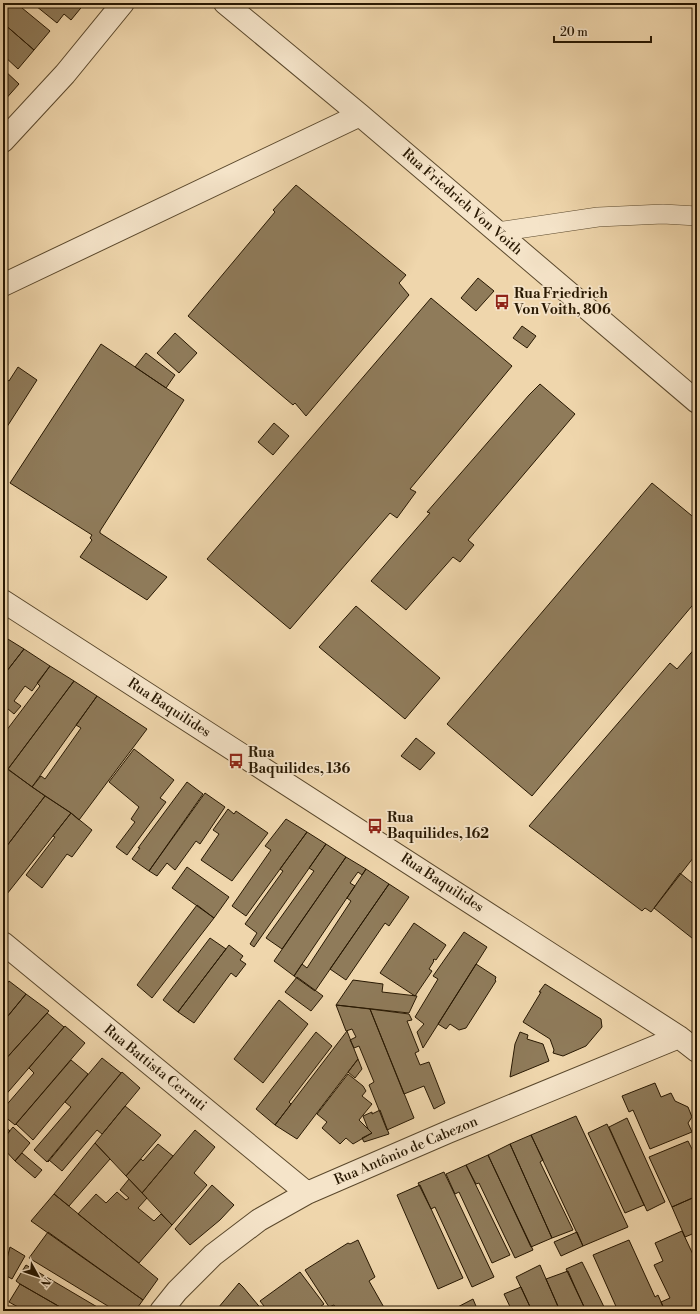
<svg xmlns="http://www.w3.org/2000/svg" width="700" height="1314" viewBox="0 0 700 1314" font-family="'Libre Bodoni',serif">
  <style>
    .building { fill: #8f7b5a; stroke: #281802 }
    .lines { fill: none; stroke-linecap: round; stroke-linejoin: round }
    .service-casing { stroke: #5a482c; stroke-width: 20 }
    .minor-casing { stroke: #5a482c; stroke-width: 24 }
    .service { stroke: #f5e4c9; stroke-width: 19 }
    .minor { stroke: #f5e4c9; stroke-width: 22 }
    .labels { text-anchor: middle; dominant-baseline: central; stroke-width: 3.5; stroke-linejoin: round; paint-order: stroke }
    .street-label { font-size: 14px; fill: #281802; stroke: #f5e4c9 }
    .poi-label { font-size: 14px; font-weight: bold; fill: #281802; stroke: #f5e4c9; text-anchor: start }
  </style>
  <rect width="100%" height="100%" fill="#efd6ac"/>
  <filter id="stains"><feTurbulence type="fractalNoise" baseFrequency=".005" numOctaves="4"/><feColorMatrix values="0 0 0 0 .2 0 0 0 0 .09 0 0 0 0 .02 0 0 0 .5 -.17"/></filter>
  <radialGradient id="worn" r=".72"><stop offset=".6" stop-color="#630" stop-opacity="0"/><stop offset="1" stop-color="#630" stop-opacity=".3"/></radialGradient>
  <!-- building -->
  <path class="building" d="M3,3H11L3,13Z
    M11,3H16L50,31L34,50L3,23V13Z
    M39,3H85L71,20L64,14L57,23L36,6Z
    M3,23L34,50L18,69L3,55Z
    M3,69L19,84L3,102Z
    M296,185L406,275L399,283L409,295L306,416L295,403L293,405L188,316L275,212L273,210Z
    M478,278L494,291L476,311L461,298Z
    M431,298L512,366L410,489L416,492L397,518L390,513L290,629L207,559Z
    M522,326L536,336L527,348L513,338Z
    M175,333L197,353L179,373L157,353Z
    M101,344L184,400L100,531V533L167,577L147,600L80,557L92,540L90,538L92,535L10,483Z
    M146,353L175,375L166,388L135,367Z
    M18,367L37,380L3,433V377L9,381Z
    M540,384L575,414L468,540L474,545L460,562L453,557L406,610L371,581L430,513L427,512L529,395Z
    M274,423L289,436L273,455L258,442Z
    M652,483L697,520V600L532,796L447,724Z
    M356,606L440,678L405,719L319,647Z
    M3,636L24,649L3,676Z
    M697,646V853L651,912L645,908L642,911L529,826L670,663L677,669Z
    M24,649L50,666L32,691L25,686L14,701L21,706L14,714L8,709L3,715V676Z
    M50,666L74,681L8,769L3,766V735L40,686L37,683Z
    M74,681L97,696L32,787L8,769Z
    M97,696L147,729L79,820L71,813L32,787L41,776L45,779L81,728L76,725Z
    M416,738L435,753L420,770L401,756Z
    M134,749L174,780L160,798L166,802L127,855L116,847L135,822L131,819L139,807L109,782Z
    M3,766L45,796L3,851Z
    M187,782L203,794L149,871L132,859L140,848H138Z
    M205,793L225,807L200,844L196,841L175,870L167,863L157,876L149,871Z
    M45,796L71,813L3,899V860L7,855L3,851Z
    M228,809L234,814L236,811L268,833L232,881L201,860L219,834L213,830Z
    M71,813L92,830L72,857L67,854L42,888L26,875L55,837L53,836Z
    M286,819L307,832L246,916L232,906L271,850L265,846Z
    M307,832L326,844L254,947L250,944L257,933L245,924L283,871L280,869Z
    M326,844L346,857L282,949L266,938L314,871L309,868Z
    M346,857L366,869L362,875L358,872L350,883L355,886L294,976L274,961Z
    M187,867L229,897L214,918L172,888Z
    M366,869L389,884L315,991L294,976L302,964L307,968L351,901L347,898Z
    M680,873L697,887V942L654,908Z
    M389,884L409,897L389,926L385,923L346,980L330,969Z
    M197,905L214,918L152,998L137,985Z
    M414,923L446,945L436,960L434,959L433,960L434,961L429,969L432,971L415,996L380,973Z
    M464,932L487,947L423,1048L417,1032L424,1024L415,1017L438,979L433,976Z
    M210,938L226,949L178,1012L163,1000Z
    M229,945L243,956L240,960L246,964L236,977L231,973L194,1023L178,1012Z
    M476,964L496,977L495,980L496,981L466,1028L459,1030L450,1024L446,1029L438,1024Z
    M297,977L323,996L311,1011L285,992Z
    M353,980L383,984L382,992L417,996L409,1013L336,1005Z
    M9,981L26,994L3,1022V989Z
    M545,984L601,1019L602,1027L586,1046L563,1056L553,1053L554,1050L550,1039L523,1022L541,992H539Z
    M26,994L49,1011L3,1062V1031L6,1027L3,1024V1022Z
    M279,1000L308,1024L263,1083L234,1059Z
    M336,1005L370,1009L414,1118L387,1130L369,1085L374,1082L359,1046L354,1048L350,1040L356,1037L352,1029L346,1031Z
    M370,1009L409,1014L412,1020L407,1021L419,1051L415,1053L420,1065L429,1062L445,1103L434,1109L424,1086L404,1094Z
    M47,1013L64,1027L3,1098V1062Z
    M65,1026L85,1043L15,1125L3,1115V1109L34,1073L29,1068Z
    M347,1031L358,1059L297,1139L275,1125Z
    M316,1032L332,1046L289,1102L291,1104L275,1125L256,1109Z
    M520,1032L528,1035L527,1039L543,1044L549,1061L510,1077L515,1044Z
    M102,1058L121,1073L47,1162L34,1150L71,1107L65,1102Z
    M358,1059L362,1069L355,1078L348,1072Z
    M71,1060L88,1074L33,1140L16,1124Z
    M122,1072L140,1088L103,1133L102,1134L97,1130L62,1171L49,1160L48,1162Z
    M348,1074L363,1086L366,1091L362,1096L372,1104L359,1120L372,1133L353,1144L346,1138L340,1144L322,1128L327,1122L317,1114Z
    M655,1083L661,1097L671,1093L675,1101L688,1107L692,1117L688,1123L692,1132L650,1149L633,1110L629,1112L622,1096Z
    M125,1106L161,1135L126,1176L95,1143Z
    M380,1110L389,1134L364,1142L362,1138L372,1133L368,1129L363,1116L372,1112V1114Z
    M576,1116L628,1227L583,1246L531,1135Z
    M627,1118L665,1202L647,1211L609,1127Z
    M607,1124L644,1205L625,1213L588,1133Z
    M3,1125L10,1131L3,1139Z
    M13,1127L30,1143L15,1161L3,1148V1139Z
    M195,1130L215,1147L194,1173L207,1185L172,1225L142,1193Z
    M531,1135L543,1160L540,1162L573,1230L552,1238L510,1144Z
    M688,1141L697,1159V1196L672,1207L649,1157Z
    M95,1143L110,1159L69,1206L54,1194Z
    M158,1144L173,1156L142,1193L126,1176L141,1159L143,1161Z
    M510,1144L552,1238L531,1247L488,1155Z
    M22,1153L42,1170L35,1178L15,1161Z
    M488,1155L533,1250L515,1258L479,1183L476,1184L466,1165Z
    M466,1165L510,1255L492,1263L459,1192L455,1194L446,1174Z
    M444,1172L494,1277L472,1287L435,1207L431,1209L418,1183Z
    M129,1179L147,1198L138,1208L154,1221L161,1214L172,1225L139,1263L78,1214L96,1194L106,1203L117,1192L126,1200L129,1198L120,1190Z
    M212,1185L234,1205L220,1220L190,1245L175,1229Z
    M420,1185L463,1278L438,1289L397,1195Z
    M54,1194L158,1279L143,1300L31,1221Z
    M697,1196V1232L685,1237L672,1207Z
    M682,1231L697,1263V1311H665L661,1302L670,1298L654,1265L663,1261L655,1243Z
    M48,1232L143,1300L135,1311H116L29,1258Z
    M577,1232L583,1246L561,1256L554,1242Z
    M358,1240L375,1277L369,1281L386,1311H338L334,1305L329,1307L305,1270L348,1243L350,1244Z
    M629,1240L655,1297L658,1295L665,1311H618L593,1255Z
    M10,1247L25,1256L12,1279L3,1274Z
    M582,1262L587,1272L606,1311H586L567,1271L566,1269Z
    M26,1265L104,1311H105H67L20,1284L16,1281Z
    M540,1265L546,1279L560,1311H532L516,1277Z
    M568,1271L575,1287L586,1311H560L546,1279Z
    M300,1272L324,1304L320,1307L323,1311H268L260,1301Z
    M239,1283L243,1287L263,1311H221L218,1308Z
    M20,1284L67,1311H25L9,1302Z
    M521,1287L532,1311H512L504,1294Z
    M473,1299L478,1311H450L452,1310Z"/>
  <g class="lines">
    <defs>
      <path id="service" d="M497,232L598,217L663,214L697,216"/>
      <path id="minor" d="M225,3L360,115L697,402
        M3,141L65,74L123,3
        M3,285L360,115
        M3,601L679,1037L697,1051
        M3,943L307,1193
        M161,1311L177,1291L213,1255L259,1220L307,1193L448,1132L679,1037"/>
    </defs>
    <!-- service casing -->
    <use href="#service" class="service-casing"/>
    <!-- minor casing -->
    <use href="#minor" class="minor-casing"/>
    <!-- service -->
    <use href="#service" class="service"/>
    <!-- minor -->
    <use href="#minor" class="minor"/>
  </g>
  <!-- icons -->
  <defs>
    <symbol id="bus-bare" viewBox="-9 -9 18 18"><path d="M-5-6H5V4H4V6H2V4H-2V6H-4V4H-5ZM-3.5-4V0h7V-4ZM-3.5 1.2v1.5H-2V1.2ZM2 1.2v1.5H3.5V1.2Z" fill="#8f2418" stroke="#f5e4c9" stroke-width="2.5" paint-order="stroke"/></symbol>
  </defs>
  <g fill-rule="evenodd">
    <use href="#bus-bare" x="491" y="291" width="22" height="22"/>
    <use href="#bus-bare" x="225" y="750" width="22" height="22"/>
    <use href="#bus-bare" x="364" y="815" width="22" height="22"/>
  </g>
  <g class="labels">
    <!-- street labels -->
    <g class="street-label">
      <text transform="translate(462 202) rotate(41)">Rua Friedrich Von Voith</text>
      <text transform="translate(169 708) rotate(33)">Rua Baquilides</text>
      <text transform="translate(442 883) rotate(33)">Rua Baquilides</text>
      <text transform="translate(155 1068) rotate(39)">Rua Battista Cerruti</text>
      <text transform="translate(406 1151) rotate(-23)">Rua Antônio de Cabezon</text>
    </g>
    <!-- poi labels -->
    <g class="poi-label">
      <text x="514" y="294">Rua Friedrich<tspan x="514" dy="16">Von Voith, 806</tspan></text>
      <text x="248" y="753">Rua<tspan x="248" dy="16">Baquilides, 136</tspan></text>
      <text x="387" y="818">Rua<tspan x="387" dy="16">Baquilides, 162</tspan></text>
    </g>
  </g>
  <!-- margin -->
  <rect width="700" height="1314" fill="none" stroke="#efd6ac" stroke-width="16"/>
  <rect x="4" y="4" width="692" height="1306" fill="none" stroke="#281802" stroke-width="2"/>
  <rect x="8" y="8" width="684" height="1298" fill="none" stroke="#281802"/>
  <!-- north arrow -->
  <g transform="translate(38 1276) rotate(130)" stroke="#f5e4c9" stroke-width="3" paint-order="stroke">
  <path d="M0-3L7 15L0 10L-7 15Z" fill="#281802"/>
  <text y="-6" font-size="11" font-weight="bold" text-anchor="middle" fill="#281802">N</text>
  </g>
  <!-- scale -->
  <path d="M554 36v6h97v-6" fill="none" stroke="#281802" stroke-width="2"/>
  <text x="560" y="36" font-size="12" fill="#281802" stroke="#f5e4c9" stroke-width="3" paint-order="stroke">20 m</text>
  <rect width="100%" height="100%" filter="url(#stains)"/>
  <rect width="100%" height="100%" fill="url(#worn)"/>
</svg>
